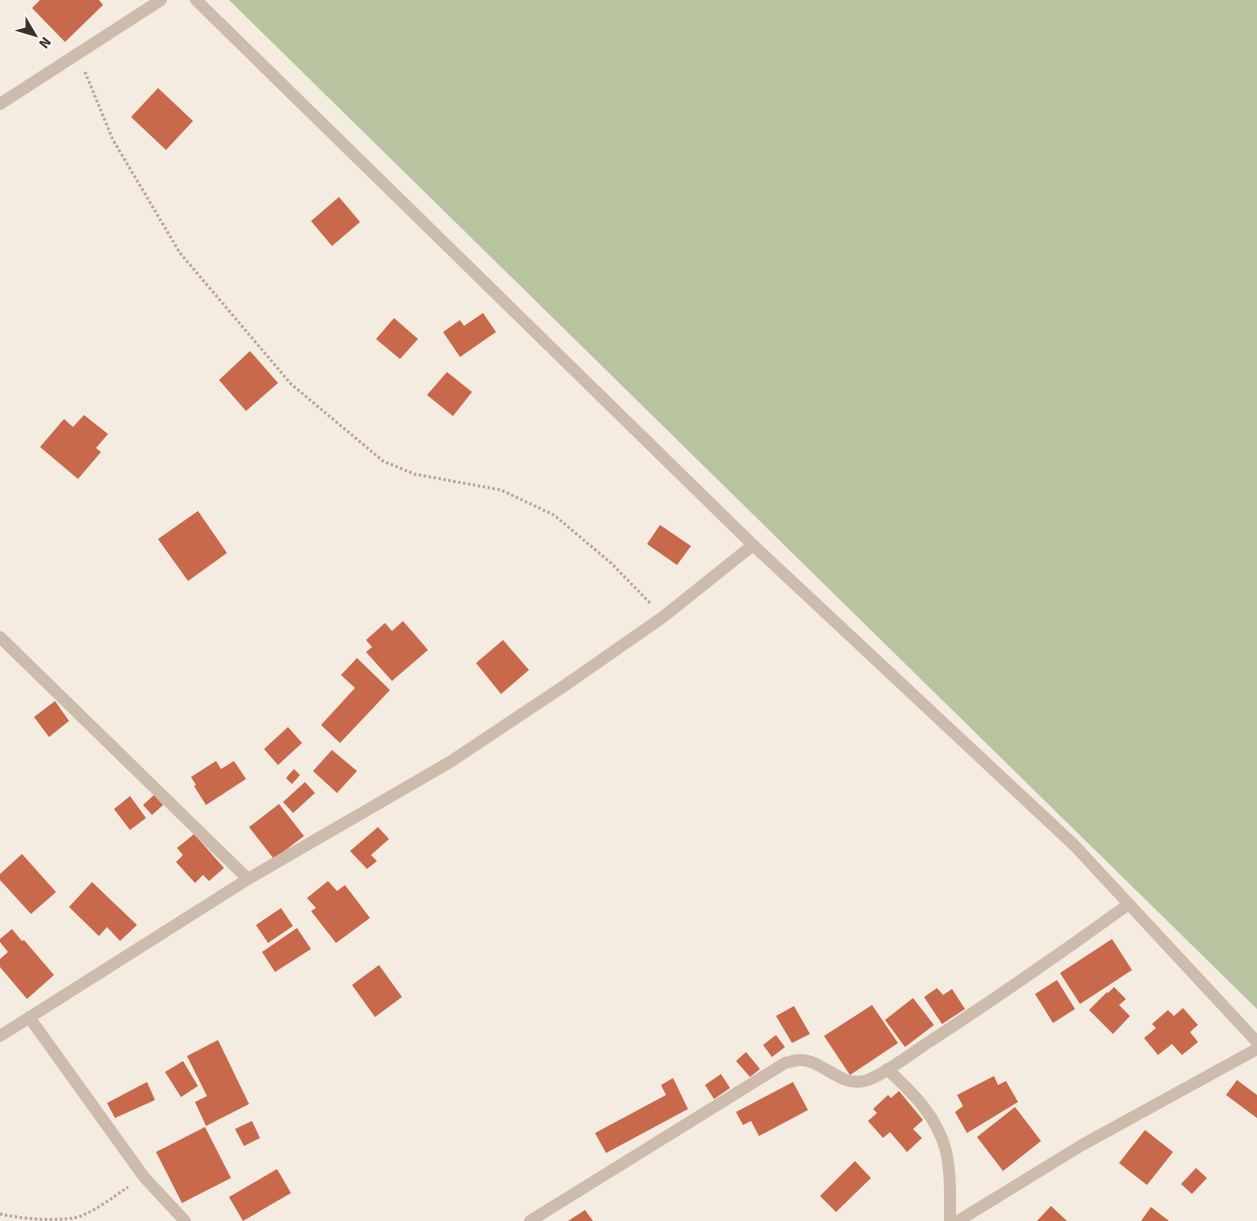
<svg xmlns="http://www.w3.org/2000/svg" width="1257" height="1221" viewBox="0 0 1257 1221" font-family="Signika,sans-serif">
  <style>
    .green { fill: #b8c4a0 }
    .building { fill: #c8694b }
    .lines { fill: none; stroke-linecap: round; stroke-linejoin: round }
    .path { stroke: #b9a596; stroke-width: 3; stroke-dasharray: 2.5 2.5; stroke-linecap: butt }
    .minor { stroke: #cdbbac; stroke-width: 12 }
  </style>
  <rect width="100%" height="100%" fill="#f4ebe1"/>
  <!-- green -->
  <path class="green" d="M229,0H1257V1009Z"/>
  <!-- building -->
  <path class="building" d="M40,0H99L103,5L65,42L32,8Z
    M158,88L193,121L166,150L131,117Z
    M339,197L360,222L332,246L311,221Z
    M483,313L496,332L460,357L443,332L460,320L464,326Z
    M394,318L418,339L400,359L376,339Z
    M250,351L278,383L246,411L219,380Z
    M447,372L472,392L453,416L427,395Z
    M84,415L108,434L96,448L101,452L78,479L40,447L64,419L73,427Z
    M198,511L227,553L188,581L158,539Z
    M660,525L691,546L677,565L647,544Z
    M403,621L428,650L392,681L366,652L372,647L366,640L385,623L392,631Z
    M503,640L529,670L501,694L476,663Z
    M357,658L390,690L340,743L321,725L355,688L341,675Z
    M55,701L69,721L49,737L34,717Z
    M288,727L302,743L278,765L264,749Z
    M332,750L357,771L337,793L313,771Z
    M216,761L221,769L234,761L246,779L206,805L194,786L196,785L191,777Z
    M294,769L300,775L292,784L286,778Z
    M305,782L315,793L293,813L283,802Z
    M154,795L163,805L152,815L143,805Z
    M130,796L146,818L130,830L114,809Z
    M279,804L304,836L274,859L249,827Z
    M378,827L389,839L371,855L377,861L367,869L350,851Z
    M194,834L224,868L209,881L203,875L195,883L176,862L183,855L177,848Z
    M22,854L56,892L31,914L0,880V874Z
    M328,881L337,891L345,885L370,918L336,943L311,911L316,908L307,898Z
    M92,882L137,925L120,941L107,927L99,936L69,907Z
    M281,908L293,926L268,943L256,925Z
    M297,928L311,949L275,972L262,952Z
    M12,929L22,941L24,940L54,975L27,999L0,967V959L8,952L0,942V939Z
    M1112,939L1132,970L1080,1004L1060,973Z
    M379,965L402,997L375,1017L352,985Z
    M1057,980L1075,1009L1053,1023L1035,994Z
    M1114,987L1126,999L1119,1005L1130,1016L1113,1034L1089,1010L1107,992L1108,993Z
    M937,988L943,995L952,989L965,1009L942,1024L924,997Z
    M913,998L934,1025L905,1047L885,1020Z
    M872,1005L898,1043L850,1075L824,1036Z
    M794,1006L810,1034L792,1043L776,1016Z
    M1183,1008L1198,1025L1190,1032L1198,1042L1182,1055L1172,1044L1158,1055L1144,1038L1156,1028L1152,1024L1168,1010L1174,1016Z
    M776,1035L785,1047L772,1057L763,1045Z
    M218,1040L249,1104L206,1126L195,1102L207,1096L187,1056Z
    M746,1052L760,1069L750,1077L736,1061Z
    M183,1061L198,1086L181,1097L165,1072Z
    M721,1074L730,1088L714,1099L705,1085Z
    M994,1076L998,1085L1006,1081L1018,1102L967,1133L955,1112L963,1106L957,1095Z
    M673,1078L688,1109L606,1153L595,1133L666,1095L661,1085Z
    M1237,1080L1257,1095V1118L1226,1095Z
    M147,1082L155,1100L115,1118L107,1103Z
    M793,1082L808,1110L759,1136L751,1121L743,1125L736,1112Z
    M899,1091L923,1120L913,1129L922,1138L907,1152L890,1132L883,1138L868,1121L877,1113L873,1109L888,1095L891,1098Z
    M1015,1107L1041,1141L1003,1171L977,1137Z
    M252,1121L260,1138L244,1146L235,1129Z
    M205,1127L231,1178L182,1203L156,1152Z
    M1145,1130L1173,1152L1147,1185L1119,1163Z
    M855,1161L871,1178L836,1212L820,1196Z
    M1196,1168L1207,1178L1192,1194L1181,1184Z
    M277,1169L291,1193L243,1221L229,1197Z
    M1051,1206L1067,1221H1037Z
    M1151,1207L1169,1221H1141Z
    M585,1210L593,1221H568Z"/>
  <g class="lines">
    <!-- path -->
    <path class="path" d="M85,72L113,140L180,253L291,384L383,461L414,474L501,490L554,515L611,563L651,604
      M0,1214C23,1219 51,1221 74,1218C92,1214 113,1197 128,1187"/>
    <!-- minor -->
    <path class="minor" d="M196,0L753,545L1074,845L1257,1042
      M0,104L161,0
      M0,637L248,879
      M29,1017L144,1177L185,1221
      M0,1036L248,879L450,762L564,686L663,617L753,545
      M887,1069C912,1092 937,1116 946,1151C951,1173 950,1198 950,1221
      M530,1221L785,1063C790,1062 795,1060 800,1060C821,1059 840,1087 864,1081C882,1077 914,1051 932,1040C999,996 1064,951 1129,904
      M958,1221L1082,1145L1257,1049"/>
  </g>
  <!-- north arrow -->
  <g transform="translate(35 35) rotate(128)" stroke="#fbf5ee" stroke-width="4" paint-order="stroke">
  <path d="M0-4L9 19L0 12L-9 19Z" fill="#3b302b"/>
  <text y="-8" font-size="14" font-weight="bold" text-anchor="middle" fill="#3b302b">N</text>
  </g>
</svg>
